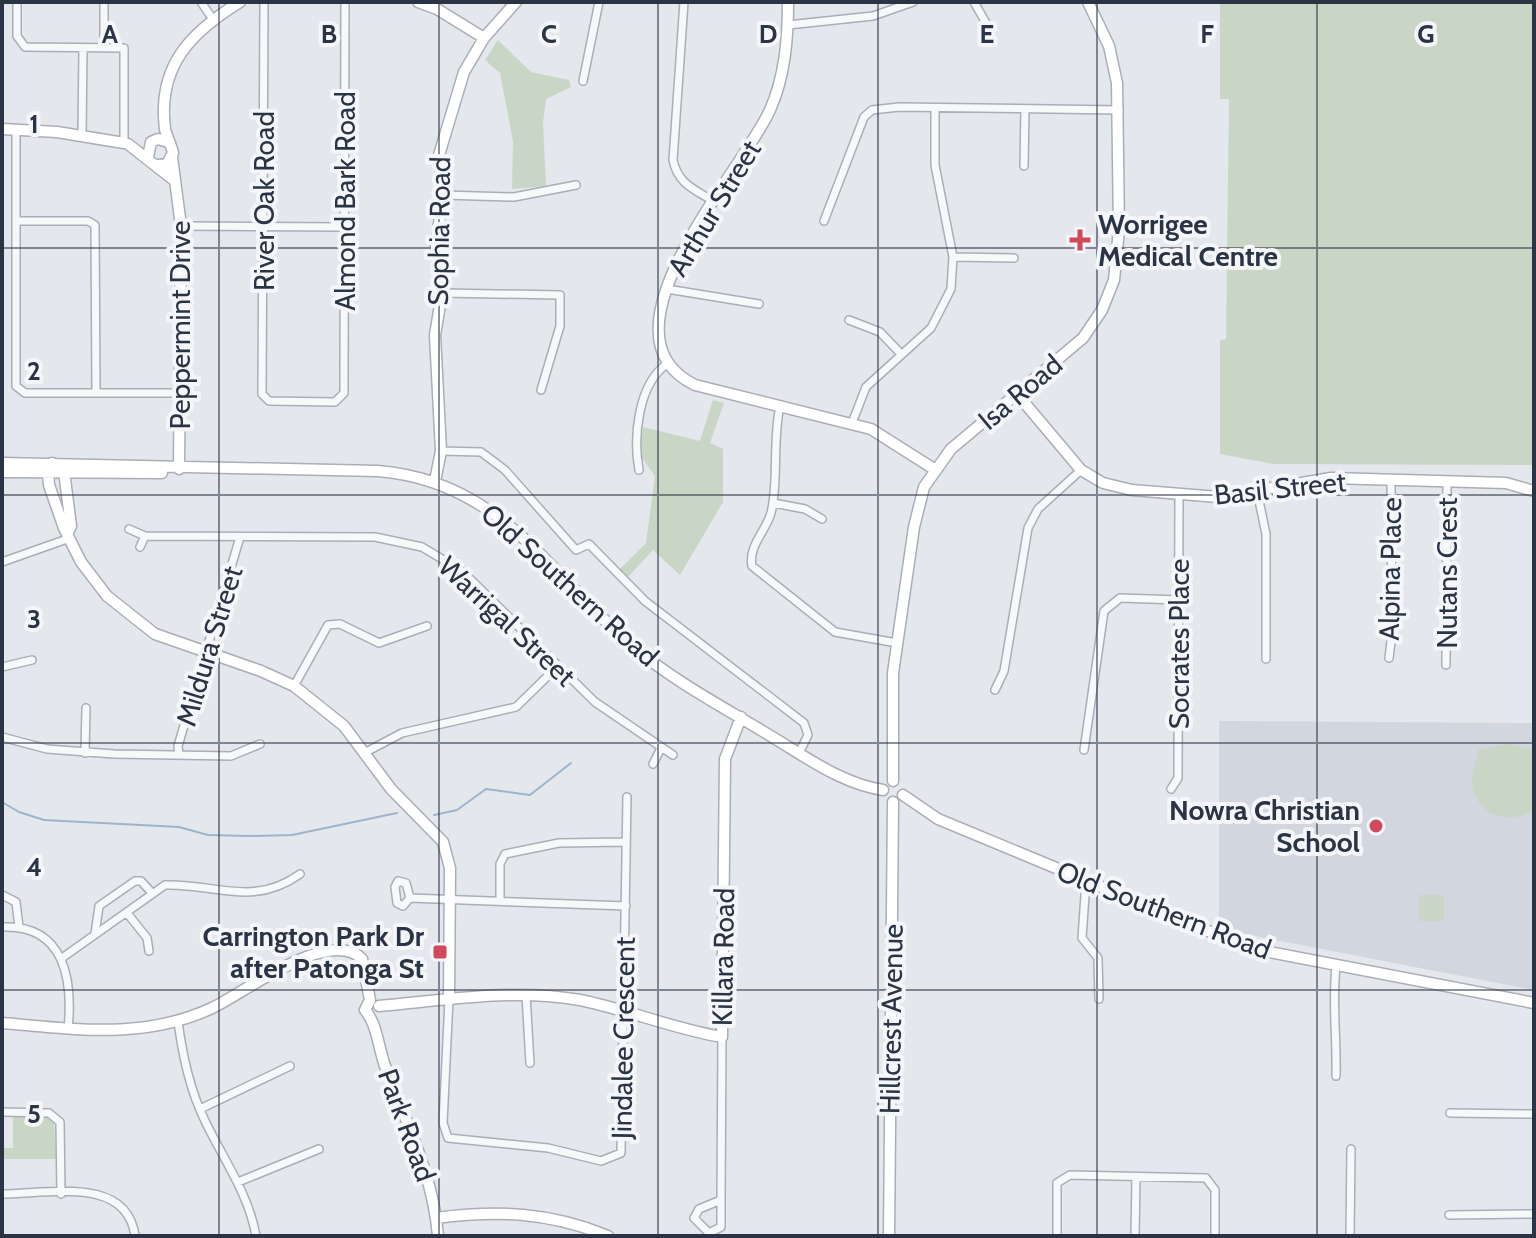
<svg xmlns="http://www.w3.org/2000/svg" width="1536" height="1238" viewBox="0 0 1536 1238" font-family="Cabin,sans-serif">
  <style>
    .built { fill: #d2d6de }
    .green { fill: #c9d6c5 }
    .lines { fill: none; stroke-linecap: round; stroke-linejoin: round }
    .stream { stroke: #9fb4cc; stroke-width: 2 }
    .street-casing { stroke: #a9aeb7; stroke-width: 10 }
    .secondary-casing { stroke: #a9aeb7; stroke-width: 13 }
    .street { stroke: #f7f8fa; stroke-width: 7 }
    .secondary { stroke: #fff; stroke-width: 10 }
    .grid { fill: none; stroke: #2b3445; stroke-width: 2; stroke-opacity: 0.55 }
    .poi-dot { fill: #d1495b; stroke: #f4f6f9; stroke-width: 3 }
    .labels { text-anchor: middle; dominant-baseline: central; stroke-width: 8; stroke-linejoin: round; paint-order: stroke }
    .street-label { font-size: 28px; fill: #2b3445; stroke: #f4f6f9 }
    .poi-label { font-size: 28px; font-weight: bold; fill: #2b3445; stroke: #f4f6f9; text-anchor: end }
    .grid-label { font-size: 26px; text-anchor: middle; font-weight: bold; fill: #2b3445; stroke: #f4f6f9; stroke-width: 8; stroke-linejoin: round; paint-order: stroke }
  </style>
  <rect width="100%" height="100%" fill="#e4e7ec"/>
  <!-- built -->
  <path class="built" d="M1219,721L1534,723V990L1219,929Z"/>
  <!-- green -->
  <path class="green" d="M1220,2H1534V465L1274,464L1220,454V340L1226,339L1229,99H1220Z
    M498,40L531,72L569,80L571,87L546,99L543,123L546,186L512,189L513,141L500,73L485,60Z
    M713,400L724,403L710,443L723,449V502L680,575L653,550L628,577L620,569L646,543L655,476L640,455L643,427L700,441Z
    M1509,744L1534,750V809C1509,828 1473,814 1472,781C1472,770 1478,761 1478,750Z
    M1419,895H1444V921H1419Z
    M13,1117H48L54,1121L56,1159H2V1148H13Z"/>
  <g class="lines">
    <!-- stream -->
    <path class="stream" d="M2,802L19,812L44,820L179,827L208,835L249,836L292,835L397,813
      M434,815L457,810L486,789L530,795L571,763"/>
    <defs>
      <path id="street" d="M17,2V36L25,47L124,48V143L127,144
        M201,2L212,18
        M264,2L262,394L269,401L335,402L344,393V380L345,2
        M684,2L673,160C678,184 694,189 713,201
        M974,2L986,23
        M788,25L873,16L913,2
        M104,48V2
        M583,81L599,2
        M16,129V386L25,393H180
        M82,135L83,48
        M1024,166L1025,109
        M443,195L514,197L576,185
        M16,221H88L95,225L96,393
        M824,221L864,117L872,110L899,107L1119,110
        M181,226L344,227
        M953,257L1014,258
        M667,289L759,304
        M442,293L560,295V326L541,390
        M849,320L880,332L901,354
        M780,406C772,442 779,481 771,513C766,531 748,546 752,566L835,632L897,643
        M852,423L866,387L931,328L951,289L953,257L935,165V108
        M441,451L481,452L505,470L576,550L589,544L645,601L804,723L808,735L799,753
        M639,470C633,437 638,384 667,364
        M1257,491L1266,534V659
        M773,503L805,509L822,519
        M129,529L145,536L375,537L422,547L462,571L595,702L673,755
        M140,547L145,536
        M2,562L70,538
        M1389,658L1392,633L1391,480
        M1446,665L1447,481
        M2,667L32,660
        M294,686L328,625L340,624L379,643L427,626
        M995,690L1004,671L1028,528L1038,509L1081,470
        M2,737L47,749L114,754L231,756L260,744
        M1084,750L1104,611L1120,598L1180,600
        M366,752L402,733L516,707L557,667
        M85,753L86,708
        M179,755L178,746L240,537
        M653,764L661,748
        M1171,789L1178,778L1179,496
        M1086,881L1082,938L1098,958L1099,999
        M2,895L16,902L19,927
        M410,898L406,883L398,881L395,887L397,903L403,906L410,898L626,906
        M500,901V864L505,854L559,843L626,842
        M127,913L147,938L149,951
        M2,927C65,924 73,980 68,1029
        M95,934L99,906L135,881H141L152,893
        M62,958L165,885C214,883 253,908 300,874
        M1336,966C1332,1003 1337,1039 1336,1076
        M526,995L530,1063
        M449,999L443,1123L448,1138L548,1148L601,1161L621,1153L627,797
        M178,1022C183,1057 190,1091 206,1123C224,1160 249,1195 256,1236
        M200,1109L290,1066
        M2,1112L49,1113L60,1122L61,1194
        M1450,1113L1534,1114
        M238,1182L319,1149
        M2,1194C47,1194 127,1175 135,1236
        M721,1200V1227L709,1233L694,1218L699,1209L721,1200L722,1037
        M1449,1215L1534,1214
        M1057,1236V1183L1070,1175L1206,1178L1215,1190V1236
        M1135,1236L1136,1177
        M1350,1236L1351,1149"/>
      <path id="secondary" d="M418,2L437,9L484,38
        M788,2C788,39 785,76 770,110C743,171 590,334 695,385L871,429L934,469
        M2,129L57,132L124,143
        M128,144L175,181
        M148,157L151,142L158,139L168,142
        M172,157L181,226L179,469
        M158,165L167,164L173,153C171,144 167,138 165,129C157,66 191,32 240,2
        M1017,394L1081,470L1103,483L1132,490L1218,497L1331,478L1506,483L1534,491
        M2,463L378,471C502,481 549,575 636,649C678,684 727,709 774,738C807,758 843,784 883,790
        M52,463L48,472L49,485L64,528L81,562L107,596L155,634L261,671L294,686L344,726L391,789L443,842L450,868L449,999
        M60,468L64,471L71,526L68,532
        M2,472L162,473
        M435,481L441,451L435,335L442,293L436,245L443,195L439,155L464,72L484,38L516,2
        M893,781V673L914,527L924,487L951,449L1083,338L1102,310L1114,280L1119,230L1117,83L1109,46L1088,2
        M903,795L938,819L1249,948L1534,1003
        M370,1000L365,1010C377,1024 378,1046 385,1066C406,1123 433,1174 438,1236
        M379,1006C446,1000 514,988 580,1000C629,1010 674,1029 722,1037L725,759L741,717
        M2,1023C75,1029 144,1040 212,1008C243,994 329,926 362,959L370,1000
        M436,1218C498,1210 550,1212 608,1236
        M889,1236L893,802"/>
    </defs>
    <!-- street casing -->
    <use href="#street" class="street-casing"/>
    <!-- secondary casing -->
    <use href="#secondary" class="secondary-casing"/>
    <!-- street -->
    <use href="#street" class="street"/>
    <!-- secondary -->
    <use href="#secondary" class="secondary"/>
  </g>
  <!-- grid -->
  <path class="grid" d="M219,2V1236M439,2V1236M658,2V1236M878,2V1236M1097,2V1236M1317,2V1236M2,248H1534M2,495H1534M2,743H1534M2,990H1534"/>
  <!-- markers -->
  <g class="poi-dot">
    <path d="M1076 228h8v8h8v8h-8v8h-8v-8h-8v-8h8z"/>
    <circle cx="1376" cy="826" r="8"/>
    <rect x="432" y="944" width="16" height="16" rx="4"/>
  </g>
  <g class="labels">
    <!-- street labels -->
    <g class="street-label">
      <text transform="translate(264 201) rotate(-90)">River Oak Road</text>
      <text transform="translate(345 201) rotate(-90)">Almond Bark Road</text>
      <text transform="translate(714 208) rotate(-59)">Arthur Street</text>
      <text transform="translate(439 231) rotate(-89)">Sophia Road</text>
      <text transform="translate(180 325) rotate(-90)">Peppermint Drive</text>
      <text transform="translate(1020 392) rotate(-40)">Isa Road</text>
      <text transform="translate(1280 488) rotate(-6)">Basil Street</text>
      <text transform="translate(1390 569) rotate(-89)">Alpina Place</text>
      <text transform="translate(1447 573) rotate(-90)">Nutans Crest</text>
      <text transform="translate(570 585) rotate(42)">Old Southern Road</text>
      <text transform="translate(507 621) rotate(43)">Warrigal Street</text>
      <text transform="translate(1179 644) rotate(-90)">Socrates Place</text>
      <text transform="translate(209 646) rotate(-73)">Mildura Street</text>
      <text transform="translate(1164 910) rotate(21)">Old Southern Road</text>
      <text transform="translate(723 957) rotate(-89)">Killara Road</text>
      <text transform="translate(891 1019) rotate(-89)">Hillcrest Avenue</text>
      <text transform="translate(623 1038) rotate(-89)">Jindalee Crescent</text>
      <text transform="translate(407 1125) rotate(70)">Park Road</text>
    </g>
    <!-- poi labels -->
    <g class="poi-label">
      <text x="1098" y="224" text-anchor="start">Worrigee<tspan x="1098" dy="32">Medical Centre</tspan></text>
      <text x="1360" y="810">Nowra Christian<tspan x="1360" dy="32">School</tspan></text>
      <text x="424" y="936">Carrington Park Dr<tspan x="424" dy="32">after Patonga St</tspan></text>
    </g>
  </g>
  <g class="grid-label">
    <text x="110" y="43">A</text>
    <text x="329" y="43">B</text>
    <text x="549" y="43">C</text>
    <text x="768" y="43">D</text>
    <text x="987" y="43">E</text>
    <text x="1207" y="43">F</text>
    <text x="1426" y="43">G</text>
    <text x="34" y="133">1</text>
    <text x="34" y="380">2</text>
    <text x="34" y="628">3</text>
    <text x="34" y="876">4</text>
    <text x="34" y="1123">5</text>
  </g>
  <!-- border -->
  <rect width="1536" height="1238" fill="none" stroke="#2b3445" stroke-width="8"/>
</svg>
